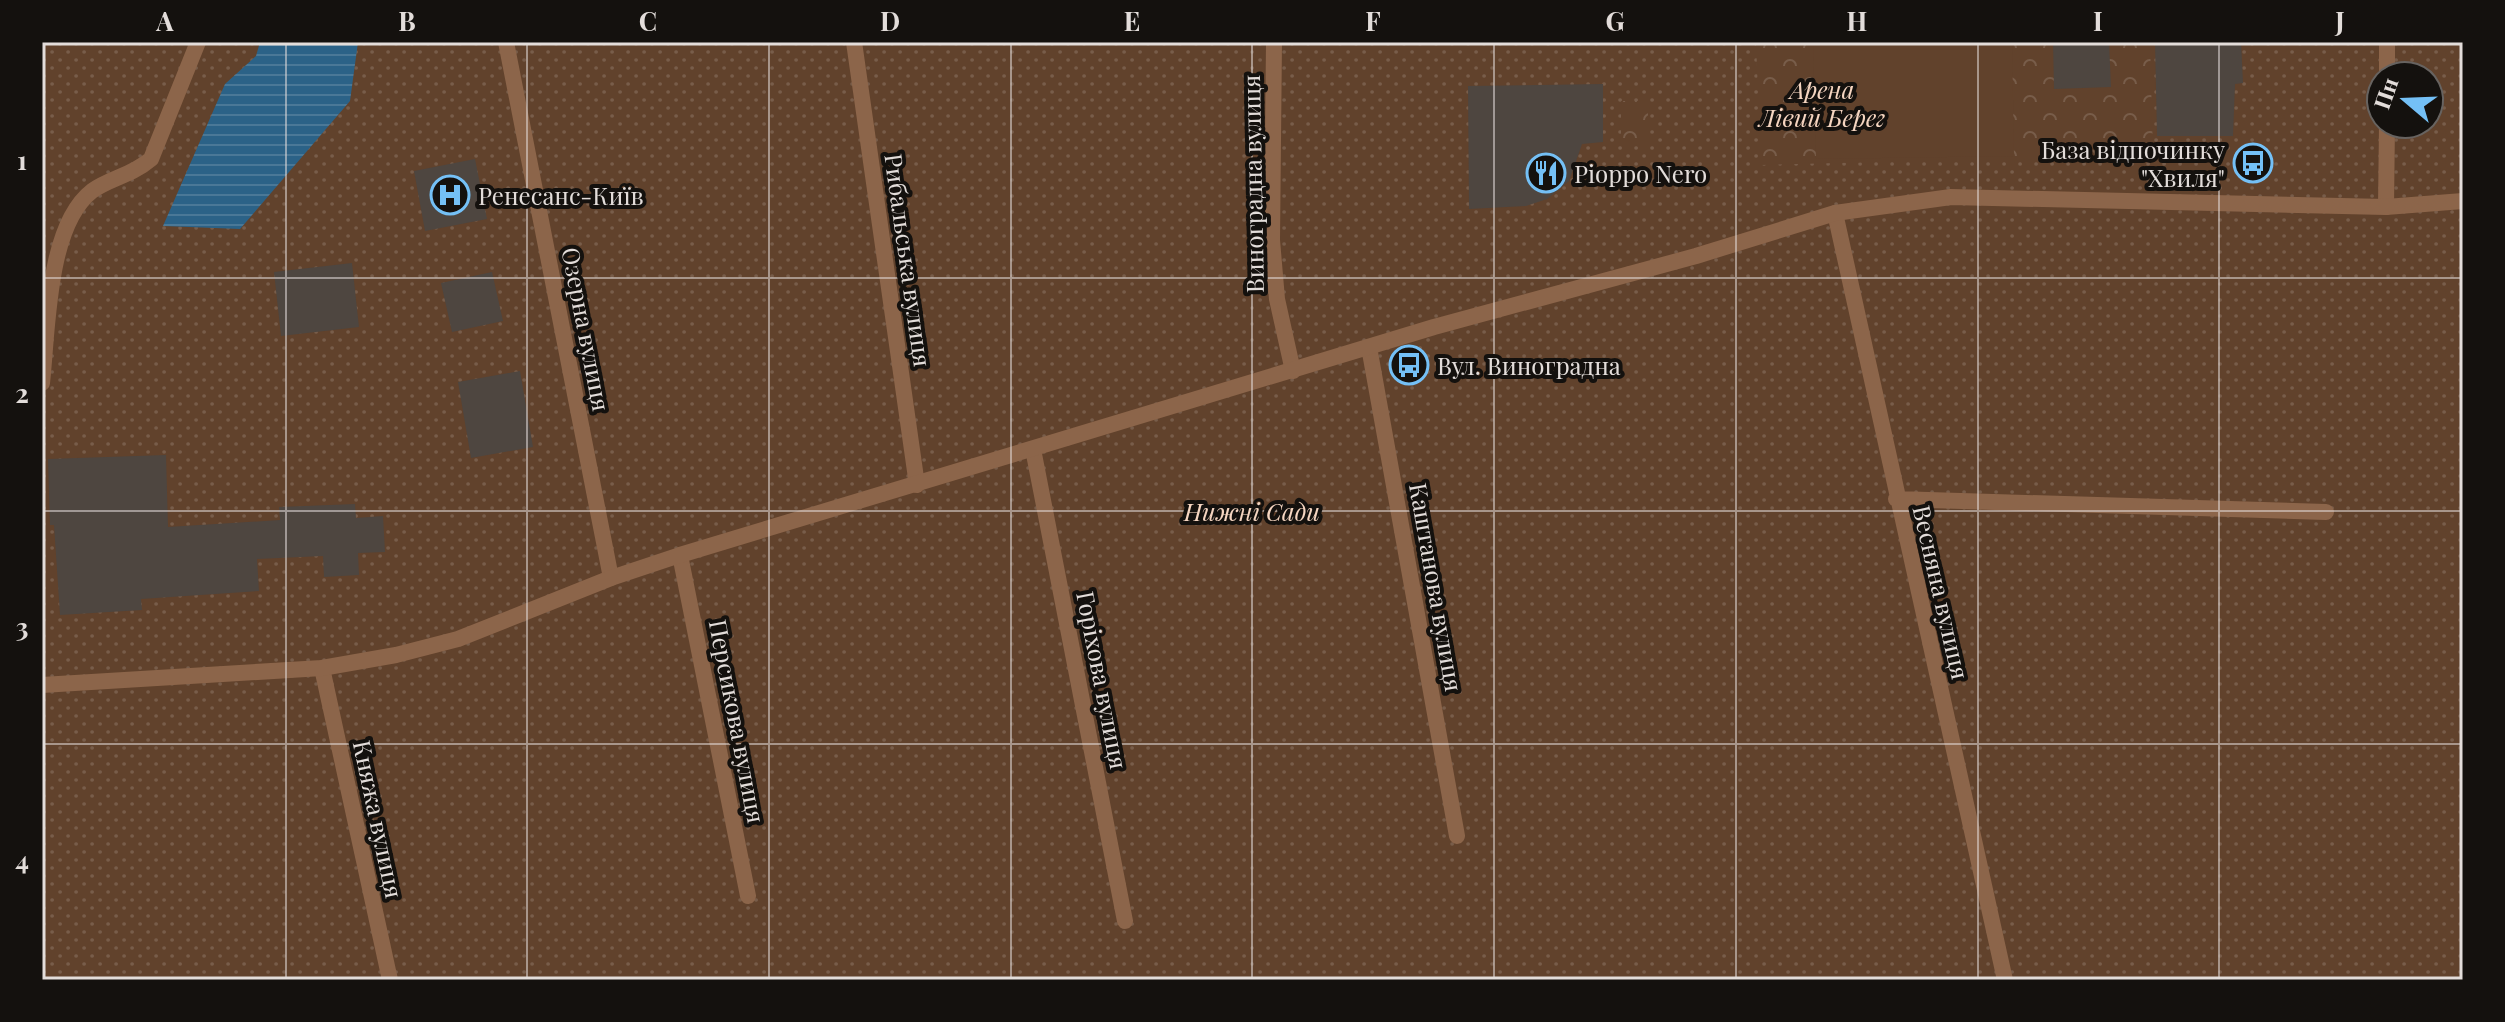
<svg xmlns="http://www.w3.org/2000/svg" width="2505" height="1022" viewBox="0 0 2505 1022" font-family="'Playfair Display',serif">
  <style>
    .grass { fill: url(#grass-dots); fill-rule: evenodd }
    .park { fill: url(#park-crowns) }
    .pitch { fill: #61422c }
    .water { fill: url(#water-rules) }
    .building { fill: #4e4640 }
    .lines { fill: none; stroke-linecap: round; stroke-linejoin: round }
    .minor { stroke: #8c654a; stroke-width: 16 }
    .tertiary { stroke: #8c654a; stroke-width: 16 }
    .grid { fill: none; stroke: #e3ddda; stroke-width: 2; stroke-opacity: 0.55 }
    .labels { text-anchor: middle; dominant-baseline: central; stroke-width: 8; stroke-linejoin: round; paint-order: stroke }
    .park-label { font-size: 24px; font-style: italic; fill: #f6d6c1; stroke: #14110e }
    .poi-label { font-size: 24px; fill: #e3ddda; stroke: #14110e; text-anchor: start }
    .street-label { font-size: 24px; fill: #e3ddda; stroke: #14110e }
    .neatline { fill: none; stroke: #e3ddda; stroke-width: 3 }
    .grid-label { font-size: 26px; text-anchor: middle; font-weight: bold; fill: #e3ddda }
  </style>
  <defs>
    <pattern id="grass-dots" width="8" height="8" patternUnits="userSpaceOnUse" patternTransform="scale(2)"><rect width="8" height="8" fill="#61422c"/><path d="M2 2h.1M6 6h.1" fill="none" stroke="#785d4a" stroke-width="1.8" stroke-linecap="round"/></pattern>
    <pattern id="park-crowns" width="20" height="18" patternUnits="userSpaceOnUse" patternTransform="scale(2)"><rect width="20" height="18" fill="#61422c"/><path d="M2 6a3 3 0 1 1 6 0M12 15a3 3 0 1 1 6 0" fill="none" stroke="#785d4a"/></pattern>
    <pattern id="water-rules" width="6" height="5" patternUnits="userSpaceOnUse" patternTransform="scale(2)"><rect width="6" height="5" fill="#2b6287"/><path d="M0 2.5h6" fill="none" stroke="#4a7897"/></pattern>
  </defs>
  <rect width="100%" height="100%" fill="#2e2722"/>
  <!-- grass -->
  <path class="grass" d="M42,42H2463V980H42ZM2381,76H2429V124H2381Z"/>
  <!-- park -->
  <path class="park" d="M1756,42H2150L2153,155L1761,165Z
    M1621,101H1648V143H1621Z"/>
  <!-- pitch -->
  <path class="pitch" d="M1813,42H2012L2014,156L1816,159Z"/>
  <!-- water -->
  <path class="water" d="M260,42H358L350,101L240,229L163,226L225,84L256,56Z"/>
  <!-- building -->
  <path class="building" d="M2053,42H2109L2111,87L2054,89Z
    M2155,42H2241L2243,83L2235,84L2233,136H2157Z
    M1603,84V142L1582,144L1569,181L1547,199L1526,206L1469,209L1468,86Z
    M475,159L487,219L425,231L414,171Z
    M352,263L359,327L281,336L274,272Z
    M492,272L503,321L452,332L441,283Z
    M520,371L533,447L471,458L458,382Z
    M166,455L168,527L280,520L279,507L355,504L356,518L383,516L385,552L358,553L359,575L324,577L323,556L257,559L259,591L141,599L142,610L60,615L54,525H50L48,459Z"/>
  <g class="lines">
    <!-- minor -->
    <path class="minor" d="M506,42L611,578
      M854,42L917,485
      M1274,42L1272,240L1277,299L1293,371
      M2387,76V42
      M2386,207L2387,124
      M1835,213L2005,980
      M1369,347L1457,836
      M42,383C48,329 47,226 92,191C110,178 131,176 151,159L198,42
      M1033,449L1125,921
      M1896,499L2326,512
      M680,555L748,896
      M322,668L390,980"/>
    <!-- tertiary -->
    <path class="tertiary" d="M42,685L322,668L396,655L458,639L611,578L680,555L1434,327L1696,256L1835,213L1951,197L2386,207L2463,201"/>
  </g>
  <!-- grid -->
  <path class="grid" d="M286,42V980M527,42V980M769,42V980M1011,42V980M1252,42V980M1494,42V980M1736,42V980M1978,42V980M2219,42V980M42,278H2463M42,511H2463M42,744H2463"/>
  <!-- icons -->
  <defs>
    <symbol id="bus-ring" viewBox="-11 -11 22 22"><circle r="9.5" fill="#14110e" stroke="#74c0f6" stroke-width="1.5"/><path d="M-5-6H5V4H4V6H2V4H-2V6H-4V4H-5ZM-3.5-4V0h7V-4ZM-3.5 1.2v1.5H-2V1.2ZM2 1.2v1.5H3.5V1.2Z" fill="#74c0f6"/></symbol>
    <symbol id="restaurant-ring" viewBox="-11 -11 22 22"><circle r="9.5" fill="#14110e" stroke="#74c0f6" stroke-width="1.5"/><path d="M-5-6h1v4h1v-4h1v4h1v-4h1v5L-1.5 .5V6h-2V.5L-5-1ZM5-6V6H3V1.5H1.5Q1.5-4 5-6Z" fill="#74c0f6"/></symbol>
    <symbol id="hospital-ring" viewBox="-11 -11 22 22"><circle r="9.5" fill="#14110e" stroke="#74c0f6" stroke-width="1.5"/><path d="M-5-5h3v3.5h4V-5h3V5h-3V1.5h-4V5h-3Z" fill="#74c0f6"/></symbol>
  </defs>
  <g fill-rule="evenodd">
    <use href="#bus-ring" x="2231" y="141" width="44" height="44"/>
    <use href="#restaurant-ring" x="1524" y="151" width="44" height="44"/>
    <use href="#hospital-ring" x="428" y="173" width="44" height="44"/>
    <use href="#bus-ring" x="1387" y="343" width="44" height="44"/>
  </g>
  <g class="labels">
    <!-- park labels -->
    <g class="park-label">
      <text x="1822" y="89">Арена<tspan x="1822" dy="28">Лівий Берег</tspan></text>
      <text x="1252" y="511">Нижні Сади</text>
    </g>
    <!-- poi labels -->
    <g class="poi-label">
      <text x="2225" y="149" text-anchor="end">База відпочинку<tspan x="2225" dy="28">"Хвиля"</tspan></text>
      <text x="1574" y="173">Pioppo Nero</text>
      <text x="478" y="195">Ренесанс-Київ</text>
      <text x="1437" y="365">Вул. Виноградна</text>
    </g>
    <!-- street labels -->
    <g class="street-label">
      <text transform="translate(1252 184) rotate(-91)">Виноградна вулиця</text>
      <text transform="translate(909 260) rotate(82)">Рибальська вулиця</text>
      <text transform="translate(587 329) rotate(79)">Озерна вулиця</text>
      <text transform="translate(1437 587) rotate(80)">Каштанова вулиця</text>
      <text transform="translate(1942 592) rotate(77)">Весняна вулиця</text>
      <text transform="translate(1103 680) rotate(79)">Горіхова вулиця</text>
      <text transform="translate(738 721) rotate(79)">Персикова вулиця</text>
      <text transform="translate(379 819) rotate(78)">Княжа вулиця</text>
    </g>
  </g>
  <!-- border -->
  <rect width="2505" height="1022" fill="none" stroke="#14110e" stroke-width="88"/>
  <!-- north arrow -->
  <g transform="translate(2405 100) rotate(289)"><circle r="38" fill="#14110e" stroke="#676360" stroke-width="2"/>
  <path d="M0-6L14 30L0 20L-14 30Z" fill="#74c0f6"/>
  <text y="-12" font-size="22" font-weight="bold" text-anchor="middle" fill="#e3ddda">Пн</text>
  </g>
  <rect x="44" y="44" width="2417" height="934" class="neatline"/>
  <g class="grid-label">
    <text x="165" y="31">A</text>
    <text x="407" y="31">B</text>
    <text x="648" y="31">C</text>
    <text x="890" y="31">D</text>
    <text x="1132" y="31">E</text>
    <text x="1373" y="31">F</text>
    <text x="1615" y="31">G</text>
    <text x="1857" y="31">H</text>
    <text x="2098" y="31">I</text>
    <text x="2340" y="31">J</text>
    <text x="22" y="170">1</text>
    <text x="22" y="403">2</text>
    <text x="22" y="637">3</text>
    <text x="22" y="870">4</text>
  </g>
</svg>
